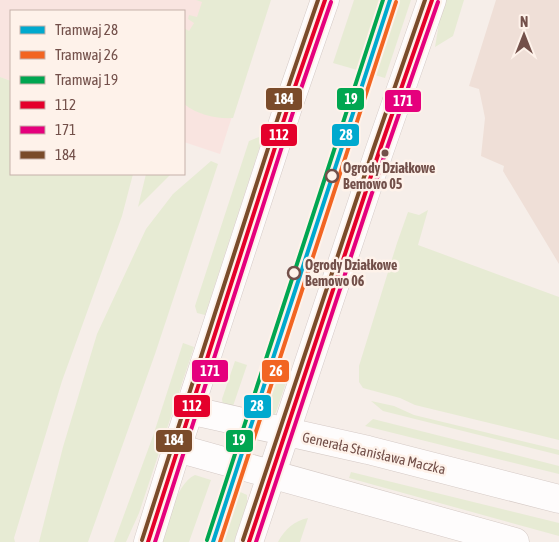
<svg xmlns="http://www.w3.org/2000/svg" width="559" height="542" viewBox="0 0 559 542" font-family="'Asap Condensed',sans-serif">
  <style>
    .residential { fill: #efdfd7 }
    .commercial { fill: #f9e4e0 }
    .green { fill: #e7ebd4 }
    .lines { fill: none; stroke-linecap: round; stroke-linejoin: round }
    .secondary-casing { stroke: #d5cac6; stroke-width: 29 }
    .secondary { stroke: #fefcfc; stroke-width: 28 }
    .bus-1-casing { stroke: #fef2ea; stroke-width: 8 }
    .bus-2-casing { stroke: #fef2ea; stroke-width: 8 }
    .bus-3-casing { stroke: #fef2ea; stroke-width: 8 }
    .bus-1 { stroke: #e4002b; stroke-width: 4 }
    .bus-2 { stroke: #e5007d; stroke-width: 4 }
    .bus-3 { stroke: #7a4b2a; stroke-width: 4 }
    .tram-1-casing { stroke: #fef2ea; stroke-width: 8 }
    .tram-2-casing { stroke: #fef2ea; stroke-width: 8 }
    .tram-3-casing { stroke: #fef2ea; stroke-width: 8 }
    .tram-1 { stroke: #00a9ce; stroke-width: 4 }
    .tram-2 { stroke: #f26522; stroke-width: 4 }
    .tram-3 { stroke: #00a651; stroke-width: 4 }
    .bus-dot { fill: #73504a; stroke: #fef2ea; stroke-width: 2 }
    .stop-dot { fill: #fef2ea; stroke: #73504a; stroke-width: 2.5 }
    .labels { text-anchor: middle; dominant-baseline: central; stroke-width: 5; stroke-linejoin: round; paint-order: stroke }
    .stop-label { font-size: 14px; font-weight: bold; fill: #73504a; stroke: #fef2ea; text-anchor: start }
    .street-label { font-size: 14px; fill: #73504a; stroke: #fef2ea }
    .line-badge { stroke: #fef2ea; stroke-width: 2 }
    .badge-label { font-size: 14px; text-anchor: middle; font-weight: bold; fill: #fff }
  </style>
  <rect width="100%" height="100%" fill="#f6eee9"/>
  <!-- residential -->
  <path class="residential" d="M496,0H559V264L503,171L504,166L481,156L485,118L483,108L479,89L469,86Z"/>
  <!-- commercial -->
  <path class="commercial" d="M0,0H269L220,154L184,142V11H11V81L0,77Z"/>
  <!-- green -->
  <path class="green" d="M196,0H271L233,118C216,119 198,115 184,104V28L189,31L194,23L188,19L189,15L197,17L202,2Z
    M354,0H411L385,78L333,63Z
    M443,0H464L453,36L435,47Z
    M0,77L11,81V174H133L122,216L62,381L14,538L15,542H0Z
    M259,137L262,140L205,315L197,313L195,306L249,141Z
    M211,161L218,164L155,354L88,542H39L63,447L97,334L146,229L173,194Z
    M146,174H171L138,207Z
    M428,210L418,245L559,297V440L415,405L400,398L363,388L359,382V366L397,243L408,212L419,215Z
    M183,343L194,347L139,513L126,542H114L153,436Z
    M235,361L247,365L232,409L223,405L222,399Z
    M275,373L288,377L276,412L274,415L261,416Z
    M371,401L394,406L414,415L559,450V455L383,411Z
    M373,419L559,466V474L365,426Z
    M351,472L559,523V536L349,478Z
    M195,475L211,480L189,542H162C167,524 177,482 195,475Z
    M236,490L247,495V503L234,542H219Z
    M308,518L300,542H278C285,529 294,521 308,518Z"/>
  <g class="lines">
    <defs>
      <path id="secondary" d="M189,410L368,450L559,499
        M177,448L515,542
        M148,542L177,448L289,104L325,0
        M249,542L379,152L432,0"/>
    </defs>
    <!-- secondary casing -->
    <use href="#secondary" class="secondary-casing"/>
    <!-- secondary -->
    <use href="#secondary" class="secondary"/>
    <defs>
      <path id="bus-1" d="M148,542L289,104L325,0
        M249,542L379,152L432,0"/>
      <path id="bus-2" d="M155,542L295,106L331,2
        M256,542L385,154L438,2"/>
      <path id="bus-3" d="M142,540L283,102L318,0
        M243,540L373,150L425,0"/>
    </defs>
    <!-- bus-1 casing -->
    <use href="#bus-1" class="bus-1-casing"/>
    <!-- bus-2 casing -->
    <use href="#bus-2" class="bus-2-casing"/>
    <!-- bus-3 casing -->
    <use href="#bus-3" class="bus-3-casing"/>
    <!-- bus-1 -->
    <use href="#bus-1" class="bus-1"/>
    <!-- bus-2 -->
    <use href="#bus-2" class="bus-2"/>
    <!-- bus-3 -->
    <use href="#bus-3" class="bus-3"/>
    <defs>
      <path id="tram-1" d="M213,542L390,0"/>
      <path id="tram-2" d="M220,542L396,2"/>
      <path id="tram-3" d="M207,540L383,0"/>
    </defs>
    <!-- tram-1 casing -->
    <use href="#tram-1" class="tram-1-casing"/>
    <!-- tram-2 casing -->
    <use href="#tram-2" class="tram-2-casing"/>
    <!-- tram-3 casing -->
    <use href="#tram-3" class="tram-3-casing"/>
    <!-- tram-1 -->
    <use href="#tram-1" class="tram-1"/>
    <!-- tram-2 -->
    <use href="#tram-2" class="tram-2"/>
    <!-- tram-3 -->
    <use href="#tram-3" class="tram-3"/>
  </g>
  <!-- markers -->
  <circle class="bus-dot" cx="385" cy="153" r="4.5"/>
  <g class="stop-dot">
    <circle cx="332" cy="176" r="6"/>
    <circle cx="294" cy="273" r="6"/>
  </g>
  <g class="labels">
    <!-- stop labels -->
    <g class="stop-label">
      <text x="343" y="168">Ogrody Działkowe<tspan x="343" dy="16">Bemowo 05</tspan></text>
      <text x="305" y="265">Ogrody Działkowe<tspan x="305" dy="16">Bemowo 06</tspan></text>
    </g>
    <!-- street labels -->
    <g class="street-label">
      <text transform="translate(374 453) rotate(13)">Generała Stanisława Maczka</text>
    </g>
  </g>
  <g class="line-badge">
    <rect x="265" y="87" width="38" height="24" rx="5" fill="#7a4b2a"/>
    <rect x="336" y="87" width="29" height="24" rx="5" fill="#00a651"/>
    <rect x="384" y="89" width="38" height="24" rx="5" fill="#e5007d"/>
    <rect x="260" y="123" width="38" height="24" rx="5" fill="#e4002b"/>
    <rect x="331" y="123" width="29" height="24" rx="5" fill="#00a9ce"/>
    <rect x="191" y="359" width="38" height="24" rx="5" fill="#e5007d"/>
    <rect x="261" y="359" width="29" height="24" rx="5" fill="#f26522"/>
    <rect x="173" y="394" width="38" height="24" rx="5" fill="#e4002b"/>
    <rect x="243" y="394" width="29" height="25" rx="5" fill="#00a9ce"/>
    <rect x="155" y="429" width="38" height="24" rx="5" fill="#7a4b2a"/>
    <rect x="225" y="429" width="29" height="24" rx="5" fill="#00a651"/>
  </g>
  <g class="badge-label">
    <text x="284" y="104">184</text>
    <text x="351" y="104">19</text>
    <text x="403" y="106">171</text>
    <text x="279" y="140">112</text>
    <text x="346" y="140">28</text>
    <text x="210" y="376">171</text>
    <text x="276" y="376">26</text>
    <text x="192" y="411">112</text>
    <text x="257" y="411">28</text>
    <text x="174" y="445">184</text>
    <text x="239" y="445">19</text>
  </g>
  <!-- legend -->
  <rect x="10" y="10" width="175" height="165" fill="#fef2ea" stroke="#c6b1aa"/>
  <rect x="20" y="26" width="25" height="8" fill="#00a9ce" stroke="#c6b1aa"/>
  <text x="55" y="35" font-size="15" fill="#73504a">Tramwaj 28</text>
  <rect x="20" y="51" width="25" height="8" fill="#f26522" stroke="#c6b1aa"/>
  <text x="55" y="60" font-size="15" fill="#73504a">Tramwaj 26</text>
  <rect x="20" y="76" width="25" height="8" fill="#00a651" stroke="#c6b1aa"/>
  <text x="55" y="85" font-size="15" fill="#73504a">Tramwaj 19</text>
  <rect x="20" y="101" width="25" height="8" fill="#e4002b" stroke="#c6b1aa"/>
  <text x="55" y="110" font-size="15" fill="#73504a">112</text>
  <rect x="20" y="126" width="25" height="8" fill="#e5007d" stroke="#c6b1aa"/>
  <text x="55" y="135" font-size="15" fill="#73504a">171</text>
  <rect x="20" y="151" width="25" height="8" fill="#7a4b2a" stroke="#c6b1aa"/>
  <text x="55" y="160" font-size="15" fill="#73504a">184</text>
  <!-- north arrow -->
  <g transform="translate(524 35)" stroke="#fef2ea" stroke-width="4" paint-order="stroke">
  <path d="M0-4L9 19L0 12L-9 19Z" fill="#73504a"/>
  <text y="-8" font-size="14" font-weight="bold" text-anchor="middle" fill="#73504a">N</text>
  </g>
</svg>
